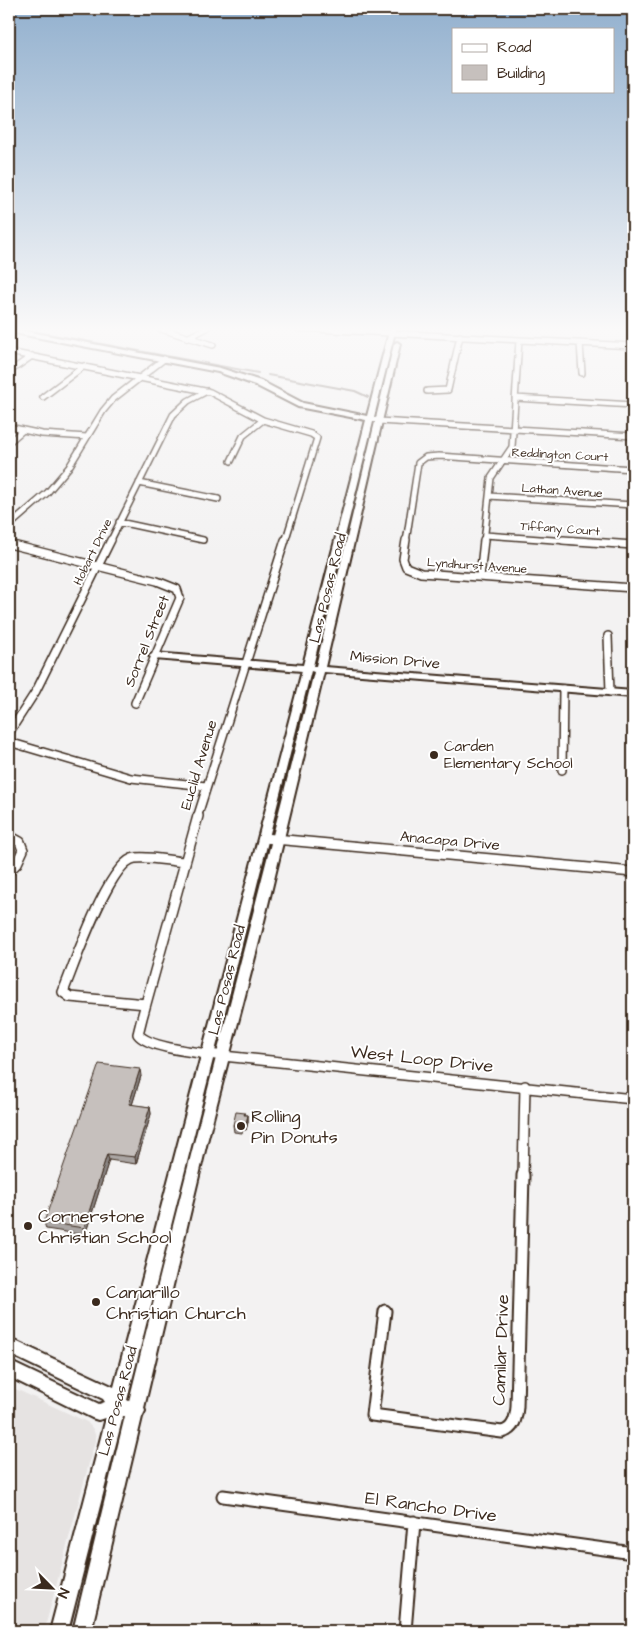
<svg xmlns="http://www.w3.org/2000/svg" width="642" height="1640" viewBox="0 0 642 1640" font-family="'Architects Daughter',sans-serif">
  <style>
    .built { fill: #e6e3e2 }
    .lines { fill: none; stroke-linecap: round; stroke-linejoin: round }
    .stream { stroke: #827770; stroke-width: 2 }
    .street-far3-casing { stroke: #3b2a1e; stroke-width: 8 }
    .street-far2-casing { stroke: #3b2a1e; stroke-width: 10 }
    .street-far1-casing { stroke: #3b2a1e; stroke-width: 12 }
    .street-casing { stroke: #3b2a1e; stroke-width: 15 }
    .secondary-casing { stroke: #3b2a1e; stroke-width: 4 }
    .street-far3 { stroke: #fff; stroke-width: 5 }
    .street-far2 { stroke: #fff; stroke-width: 7 }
    .street-far1 { stroke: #fff; stroke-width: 9 }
    .street { stroke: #fff; stroke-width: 11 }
    .secondary { fill: #fff; fill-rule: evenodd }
    .wall { fill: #aaa5a3; stroke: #3b2a1e }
    .shaded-wall { fill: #8b8684; stroke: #3b2a1e }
    .building { fill: #c6c0bd; stroke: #3b2a1e }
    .poi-dot { fill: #3b2a1e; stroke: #fff; stroke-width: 2 }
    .labels { text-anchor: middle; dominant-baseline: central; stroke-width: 4; stroke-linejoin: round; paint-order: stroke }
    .far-street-label { font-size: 12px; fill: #3b2a1e; stroke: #fff }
    .street-label { font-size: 15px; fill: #3b2a1e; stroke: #fff }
    .poi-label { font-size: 15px; fill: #3b2a1e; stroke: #fff; text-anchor: start }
    .near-street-label { font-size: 18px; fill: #3b2a1e; stroke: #fff }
    .near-poi-label { font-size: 18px; fill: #3b2a1e; stroke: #fff; text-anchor: start }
  </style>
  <rect width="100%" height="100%" fill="#f3f2f2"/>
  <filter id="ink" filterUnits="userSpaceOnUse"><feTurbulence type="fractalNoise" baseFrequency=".02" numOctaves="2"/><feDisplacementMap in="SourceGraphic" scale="10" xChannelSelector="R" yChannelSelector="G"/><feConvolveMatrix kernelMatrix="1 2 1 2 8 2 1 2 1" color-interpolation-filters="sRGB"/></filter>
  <g filter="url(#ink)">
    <!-- built -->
    <path class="built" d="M9,1386L87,1422L93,1429L96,1437L44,1631H9Z"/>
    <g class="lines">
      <!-- stream -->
      <path class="stream" d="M16,328L258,373
        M268,375L355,391L368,397"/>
      <defs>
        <path id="street-far3" d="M158,328L213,345
          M297,328L633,346
          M187,338L207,328
          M580,343L582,373
          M9,352L210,392L263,420L311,434L317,438L285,542
          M9,372L32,356
          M427,391L448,390L460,336
          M43,397L84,366
          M515,398L633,405
          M378,421L633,436
          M9,427L42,434L87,437
          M9,442L23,430
          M231,461L243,436L263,420
          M139,483L218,499
          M489,496L633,505
          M119,522L203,540
          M9,526L47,493L69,467L103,411L113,399L164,359
          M485,535L582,542
          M110,542L173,415L188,401L207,391
          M406,542L418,463L426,457L439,456L633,469
          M484,542L491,478L512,447L519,340"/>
        <path id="street-far2" d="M406,540L403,559L406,567L421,573L633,588
          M563,540L633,545
          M9,544L157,581L177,589L180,598L135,703
          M480,577L484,540
          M608,636L610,692
          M9,733L36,691L111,540
          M9,742L131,778L206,786
          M562,770L563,689
          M197,818L285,540"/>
        <path id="street-far1" d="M198,816L142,1018L138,1034C149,1049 204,1053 223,1056L633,1099
          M9,836L20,842L23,850L17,863L9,871
          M264,838L633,872
          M146,1004L70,997L63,992C73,968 109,861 135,858C150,856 169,861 185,862
          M523,1176L525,1086"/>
        <path id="street" d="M385,1311L372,1415L502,1432C514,1429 516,1418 517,1407L523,1175
          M223,1496L633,1553
          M405,1631L414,1522"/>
        <path id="secondary" d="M9,328L220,368L261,381L303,403L367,416L390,328H396L374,417L376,418L394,344L397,342L400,344L325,667L633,691V697L324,672L260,938L207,1142L144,1408L145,1411L142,1417L91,1631H73L125,1416H123L68,1631H50L106,1418L98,1420L92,1418L9,1377V1361L99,1404L105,1402L103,1399L9,1354V1338L114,1387L302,671L154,659L149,656L154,653L303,665L366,420L298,407L255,385L218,372L9,332ZM373,422H375L316,666H313ZM311,671L314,672C254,915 189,1157 129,1401L127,1400Z"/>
      </defs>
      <!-- street-far3 casing -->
      <use href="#street-far3" class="street-far3-casing"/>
      <!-- street-far2 casing -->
      <use href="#street-far2" class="street-far2-casing"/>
      <!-- street-far1 casing -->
      <use href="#street-far1" class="street-far1-casing"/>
      <!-- street casing -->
      <use href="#street" class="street-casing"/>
      <!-- secondary casing -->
      <use href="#secondary" class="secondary-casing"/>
      <!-- street-far3 -->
      <use href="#street-far3" class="street-far3"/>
      <!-- street-far2 -->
      <use href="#street-far2" class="street-far2"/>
      <!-- street-far1 -->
      <use href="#street-far1" class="street-far1"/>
      <!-- street -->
      <use href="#street" class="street"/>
      <!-- secondary -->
      <use href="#secondary" class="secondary"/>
    </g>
    <!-- wall -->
    <path class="wall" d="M141,1076L132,1105L150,1107L151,1114L136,1164L109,1160L85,1235L46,1229L44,1222Z
      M245,1113V1115H248V1122L246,1130H243L242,1133L234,1132L233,1125Z"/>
    <!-- shaded-wall -->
    <path class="shaded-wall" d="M140,1069L141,1076L130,1111L129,1104Z
      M150,1107L151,1114L136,1164L135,1157Z
      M248,1115V1122L246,1130V1123Z
      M107,1154L109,1160L85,1235L84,1228Z"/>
    <!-- building -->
    <path class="building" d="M99,1064L140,1069L129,1104L150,1107L135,1157L107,1154L84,1228L44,1222Z
      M236,1112L245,1113L244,1115H248L246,1123H243L242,1126L233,1125Z"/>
  </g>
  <!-- sky -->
  <linearGradient id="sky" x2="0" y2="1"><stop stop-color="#92b0ce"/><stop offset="0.59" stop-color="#faf9f9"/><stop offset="1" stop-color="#faf9f9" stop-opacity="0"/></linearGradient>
  <rect width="642" height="558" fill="url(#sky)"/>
  <!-- markers -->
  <g class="poi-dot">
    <circle cx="434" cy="755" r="5"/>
    <circle cx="241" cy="1126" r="5"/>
    <circle cx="28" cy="1226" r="5"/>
    <circle cx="96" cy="1302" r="5"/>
  </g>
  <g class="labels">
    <!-- far-street labels -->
    <g class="far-street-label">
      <text transform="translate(560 455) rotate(3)">Reddington Court</text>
      <text transform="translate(562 491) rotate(4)">Lathan Avenue</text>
      <text transform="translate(560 529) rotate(4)">Tiffany Court</text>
      <text transform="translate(93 552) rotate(-64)">Hobart Drive</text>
      <text transform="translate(477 566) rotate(4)">Lyndhurst Avenue</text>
    </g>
    <!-- street labels -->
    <g class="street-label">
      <text transform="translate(328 588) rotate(-76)">Las Posas Road</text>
      <text transform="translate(147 641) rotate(-68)">Sorrel Street</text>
      <text transform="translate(395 660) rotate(5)">Mission Drive</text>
      <text transform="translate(199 765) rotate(-73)">Euclid Avenue</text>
      <text transform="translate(450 841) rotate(5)">Anacapa Drive</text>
      <text transform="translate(227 980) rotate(-76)">Las Posas Road</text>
      <text transform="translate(118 1401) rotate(-75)">Las Posas Road</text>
    </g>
    <!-- poi labels -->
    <g class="poi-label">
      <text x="444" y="746">Carden<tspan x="444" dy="17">Elementary School</tspan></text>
    </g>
    <!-- near-street labels -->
    <g class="near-street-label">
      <text transform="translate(422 1059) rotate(6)">West Loop Drive</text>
      <text transform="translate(501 1350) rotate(-88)">Camilar Drive</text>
      <text transform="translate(431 1507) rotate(8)">El Rancho Drive</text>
    </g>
    <!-- near-poi labels -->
    <g class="near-poi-label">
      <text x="251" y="1116">Rolling<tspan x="251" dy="21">Pin Donuts</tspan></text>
      <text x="38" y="1216">Cornerstone<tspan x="38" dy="21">Christian School</tspan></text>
      <text x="106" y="1292">Camarillo<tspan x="106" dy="21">Christian Church</tspan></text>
    </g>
  </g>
  <!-- margin -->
  <rect width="642" height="1640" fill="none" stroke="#fff" stroke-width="30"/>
  <rect x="15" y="15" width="612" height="1610" fill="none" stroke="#3b2a1e" stroke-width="2" filter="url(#ink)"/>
  <!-- legend -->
  <rect x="452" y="28" width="162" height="65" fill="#ffffff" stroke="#b1aaa5"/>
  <rect x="462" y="44" width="25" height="8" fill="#ffffff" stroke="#b1aaa5"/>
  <text x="497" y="52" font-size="15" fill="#3b2a1e">Road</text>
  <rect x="462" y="65" width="25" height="15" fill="#c6c0bd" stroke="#b1aaa5"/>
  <text x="497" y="78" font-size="15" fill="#3b2a1e">Building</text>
  <!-- north arrow -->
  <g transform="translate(52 1588) rotate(114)" stroke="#ffffff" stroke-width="4" paint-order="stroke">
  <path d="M0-4L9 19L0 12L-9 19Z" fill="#3b2a1e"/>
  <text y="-8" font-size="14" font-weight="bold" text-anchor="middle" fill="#3b2a1e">N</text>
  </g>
</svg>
